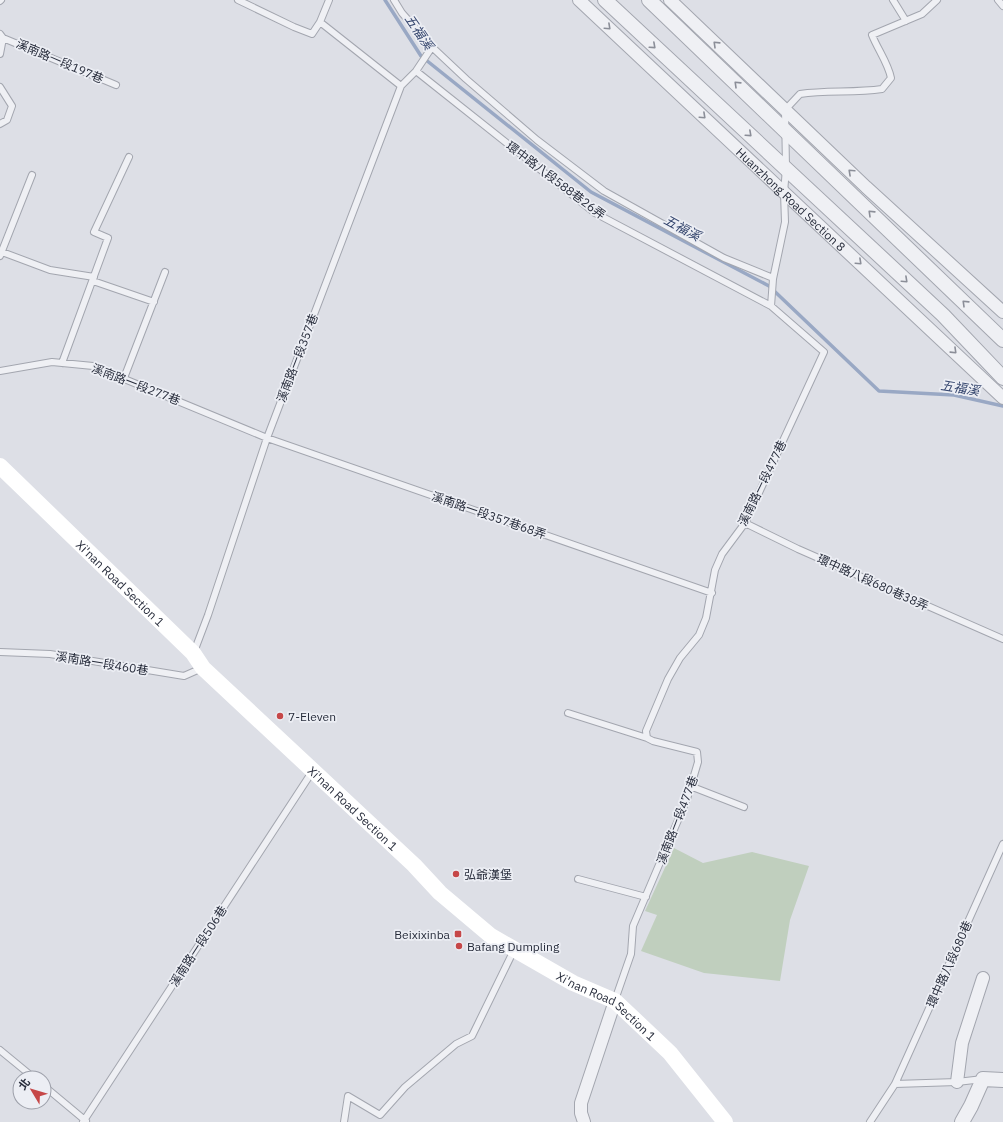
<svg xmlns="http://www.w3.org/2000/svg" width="1003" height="1122" viewBox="0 0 1003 1122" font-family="'IBM Plex Sans','Noto Sans TC',sans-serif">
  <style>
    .green { fill: #c0cfbe }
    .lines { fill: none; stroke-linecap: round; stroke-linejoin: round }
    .stream { stroke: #99a8c4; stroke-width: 3.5 }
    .service-casing { stroke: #a3a6af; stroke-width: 8 }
    .minor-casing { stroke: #a3a6af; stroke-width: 14 }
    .tertiary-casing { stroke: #a3a6af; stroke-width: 16 }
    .service { stroke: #eff0f4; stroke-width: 6 }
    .minor { stroke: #eff0f4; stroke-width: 12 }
    .tertiary { stroke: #eff0f4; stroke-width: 14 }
    .secondary { stroke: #fff; stroke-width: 16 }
    .oneway { stroke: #8b8e98 }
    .poi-dot { fill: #c64748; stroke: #eceef4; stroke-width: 1.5 }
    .labels { text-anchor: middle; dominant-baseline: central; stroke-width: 3.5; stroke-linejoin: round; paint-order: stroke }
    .street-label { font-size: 12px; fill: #272c3b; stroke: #eceef4 }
    .poi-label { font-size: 12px; fill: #272c3b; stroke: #eceef4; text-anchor: start }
    .water-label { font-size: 13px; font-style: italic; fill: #34456d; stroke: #eceef4 }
  </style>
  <rect width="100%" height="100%" fill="#dddfe6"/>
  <!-- green -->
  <path class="green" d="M674,848L703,863L752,852L809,866L790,920L780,981L704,973L641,951L657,915L645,911Z"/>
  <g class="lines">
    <!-- stream -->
    <path class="stream" d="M385,0L421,56L591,192L769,286L879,391L954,395L1003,406"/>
    <defs>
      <path id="service" d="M238,0L294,27L312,34L320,22L401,86
        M394,0L402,13L432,47L466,79L537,140L604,191L724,258L773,278
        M893,0L906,21
        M998,0L1003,6
        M0,1L1,0
        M320,22L329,0
        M0,34L3,38L0,54
        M3,38L116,85
        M416,71L595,213L771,306
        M0,87L12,106L7,120L0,124
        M2,252L50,270L94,277
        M0,256L32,175
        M93,281L154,302
        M62,363L108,238L94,232L129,157
        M0,371L52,362L93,366L267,438L712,593
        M124,378L165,272
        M745,523L798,549L1003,639
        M0,652L50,654L184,676L202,668
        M194,652L208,615L267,438L401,86L416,71L432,47
        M568,713L647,738
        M690,786L744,807
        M578,879L646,897
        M615,1000L631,954L633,926L687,799L698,762L697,752L653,741L647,738L646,731L668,679L680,658L699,635L706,618L715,570L722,554L745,523L824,352L771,306L773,279L785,222L784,193L786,168L785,110L800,94C827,90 854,93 882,89L891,78C888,63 878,50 872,35L922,14L937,0
        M0,1050L34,1078
        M895,1084L957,1082L983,1079
        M44,1086L86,1121
        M83,1122L312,772
        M344,1122L348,1096L380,1115L405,1087L456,1044L472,1036L514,950
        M870,1122L895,1084L1003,844"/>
      <g id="minor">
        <path id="s1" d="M579,0L1003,398"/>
        <path d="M670,0L866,187L1003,312"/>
        <path d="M957,1082L962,1043L983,978"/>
        <path d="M584,1122L581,1113V1103L615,1001"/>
      </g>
      <path id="tertiary" d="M605,0L943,315L1003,378
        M649,0L1003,340
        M962,1122L971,1106L983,1079L1003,1080"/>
    </defs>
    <!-- service casing -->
    <use href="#service" class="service-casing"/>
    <!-- minor casing -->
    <use href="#minor" class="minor-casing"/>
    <!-- tertiary casing -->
    <use href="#tertiary" class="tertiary-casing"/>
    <!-- service -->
    <use href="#service" class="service"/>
    <!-- minor -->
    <use href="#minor" class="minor"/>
    <!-- tertiary -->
    <use href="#tertiary" class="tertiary"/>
    <!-- secondary -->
    <path class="secondary" id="s2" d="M0,466L193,653L203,668L414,865L440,893L491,936L573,983L615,1001L670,1053L725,1122"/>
  </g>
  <!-- one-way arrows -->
  <defs><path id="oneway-chevron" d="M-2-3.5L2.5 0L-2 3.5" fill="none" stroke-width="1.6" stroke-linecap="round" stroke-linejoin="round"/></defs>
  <g class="oneway">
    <use href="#oneway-chevron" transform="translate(608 27) rotate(43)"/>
    <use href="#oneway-chevron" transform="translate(716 44) rotate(-136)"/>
    <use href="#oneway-chevron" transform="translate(653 46) rotate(42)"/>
    <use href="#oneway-chevron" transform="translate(737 84) rotate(-136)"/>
    <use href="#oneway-chevron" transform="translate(703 116) rotate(43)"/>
    <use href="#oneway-chevron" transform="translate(749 134) rotate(42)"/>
    <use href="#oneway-chevron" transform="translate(851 172) rotate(-137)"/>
    <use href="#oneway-chevron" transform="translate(871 213) rotate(-136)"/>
    <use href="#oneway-chevron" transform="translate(859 262) rotate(43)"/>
    <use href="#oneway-chevron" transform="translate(905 280) rotate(43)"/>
    <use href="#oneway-chevron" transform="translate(965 303) rotate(-136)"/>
    <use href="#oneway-chevron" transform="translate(954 351) rotate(44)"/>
  </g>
  <!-- markers -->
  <g class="poi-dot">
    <circle cx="280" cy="716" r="4"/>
    <circle cx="456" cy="874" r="4"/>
    <rect x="454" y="930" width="8" height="8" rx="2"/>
    <circle cx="459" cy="946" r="4"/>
  </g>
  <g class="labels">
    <!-- street labels -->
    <g class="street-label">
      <text transform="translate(60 61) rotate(23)">溪南路一段197巷</text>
      <text transform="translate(556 180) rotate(37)">環中路八段588巷26弄</text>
      <text stroke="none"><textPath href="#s1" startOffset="291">Huanzhong Road Section 8</textPath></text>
      <text transform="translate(297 358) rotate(-69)">溪南路一段357巷</text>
      <text transform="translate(136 384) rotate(21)">溪南路一段277巷</text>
      <text transform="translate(762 483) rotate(-64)">溪南路一段477巷</text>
      <text transform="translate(489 515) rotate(19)">溪南路一段357巷68弄</text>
      <text transform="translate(873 582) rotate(24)">環中路八段680巷38弄</text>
      <text stroke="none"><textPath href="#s2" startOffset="168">Xi'nan Road Section 1</textPath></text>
      <text transform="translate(102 663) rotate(9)">溪南路一段460巷</text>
      <text stroke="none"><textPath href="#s2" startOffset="492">Xi'nan Road Section 1</textPath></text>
      <text transform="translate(677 820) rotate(-69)">溪南路一段477巷</text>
      <text transform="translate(198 946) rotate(-57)">溪南路一段506巷</text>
      <text transform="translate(949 964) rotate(-66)">環中路八段680巷</text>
      <text stroke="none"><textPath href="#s2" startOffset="816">Xi'nan Road Section 1</textPath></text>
    </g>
    <!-- poi labels -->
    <g class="poi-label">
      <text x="288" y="716">7-Eleven</text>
      <text x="464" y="874">弘爺漢堡</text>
      <text x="450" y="934" text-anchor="end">Beixixinba</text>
      <text x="467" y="946">Bafang Dumpling</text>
    </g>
    <!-- water labels -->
    <g class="water-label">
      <text transform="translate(419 32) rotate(56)">五福溪</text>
      <text transform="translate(682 228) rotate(28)">五福溪</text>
      <text transform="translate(960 388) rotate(9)">五福溪</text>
    </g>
  </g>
  <!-- north arrow -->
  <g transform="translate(32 1090) rotate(308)"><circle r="19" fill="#eceef4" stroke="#9da0aa"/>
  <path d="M0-3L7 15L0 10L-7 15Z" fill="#c64748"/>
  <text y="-6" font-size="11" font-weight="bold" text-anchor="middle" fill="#272c3b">北</text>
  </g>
</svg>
